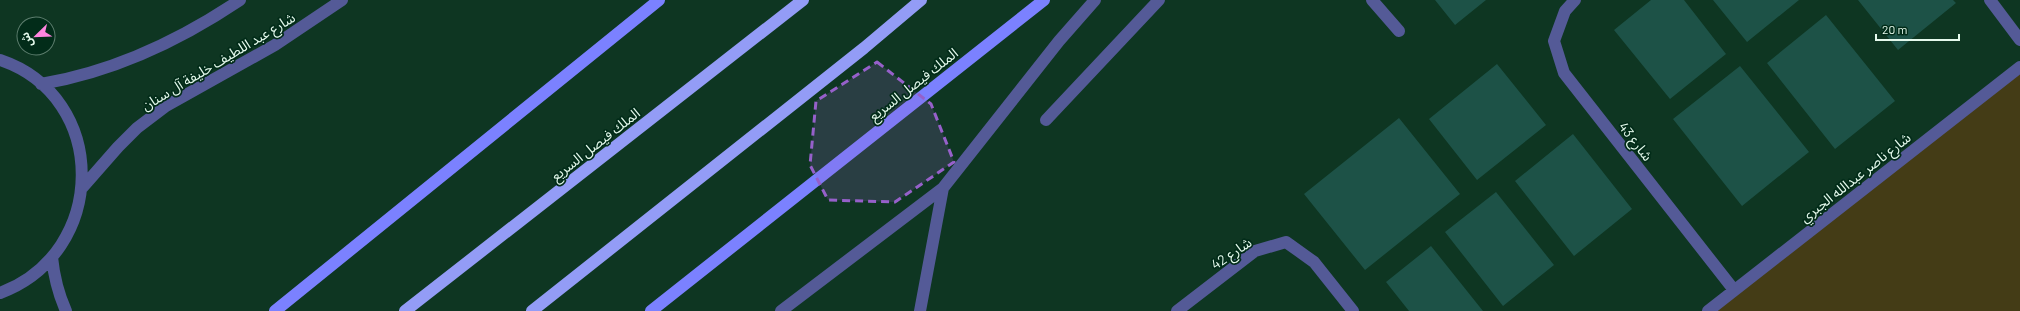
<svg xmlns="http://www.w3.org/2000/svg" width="2020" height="311" viewBox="0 0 2020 311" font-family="Barlow,'Noto Sans Arabic',sans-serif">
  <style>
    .green { fill: #443c16 }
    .building { fill: #1d5247 }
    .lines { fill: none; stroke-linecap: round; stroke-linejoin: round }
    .minor { stroke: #545a97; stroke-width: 12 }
    .major { stroke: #7b81ff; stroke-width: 12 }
    .highway { stroke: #939cf6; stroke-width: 12 }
    .marked { fill: #9660ca; fill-opacity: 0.2; stroke: #9660ca; stroke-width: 3; stroke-dasharray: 8 5; stroke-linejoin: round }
    .labels { text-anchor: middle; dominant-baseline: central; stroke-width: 3.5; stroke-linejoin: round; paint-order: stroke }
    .street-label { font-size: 14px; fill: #e5faed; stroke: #022c19 }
  </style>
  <rect width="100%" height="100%" fill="#0e3622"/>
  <!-- green -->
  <path class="green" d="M2020,68V311H1710Z"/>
  <!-- building -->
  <path class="building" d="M1435,0H1486L1455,25Z
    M1651,0H1684L1726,54L1670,99L1614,30Z
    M1713,0H1799L1747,42Z
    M1858,0H1953L1956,3L1898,50Z
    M1826,15L1895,101L1835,149L1767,63Z
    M1497,64L1546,125L1477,180L1429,119Z
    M1740,66L1809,152L1742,206L1673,119Z
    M1399,118L1460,194L1365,270L1304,194Z
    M1573,134L1632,209L1574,256L1515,181Z
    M1496,192L1554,265L1503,306L1445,232Z
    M1431,246L1483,311H1409L1386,282Z"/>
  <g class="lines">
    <!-- minor -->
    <path class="minor" d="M1372,0L1399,31
      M1575,0L1565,11L1554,41L1564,73L1734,290
      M1990,0L2020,40
      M0,60C110,97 108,253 0,293
      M41,84C113,72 179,41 240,0
      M1046,120L1159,0
      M82,188L118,147L137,128L166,106L275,45L342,0
      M52,257C54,277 58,293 66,311
      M781,311L943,188L1059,41L1095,0
      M920,311L943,188
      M1177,311L1255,251L1286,242L1314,262L1353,311
      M1708,311L2020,67"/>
    <!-- major -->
    <path class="major" d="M275,311L659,0
      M651,311L1044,0"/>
    <!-- highway -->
    <path class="highway" d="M405,311L803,0
      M532,311L864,48L921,0"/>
  </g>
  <!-- marked area -->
  <path class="marked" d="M877,62L931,104L954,162L895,202L828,200L810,165L816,101Z"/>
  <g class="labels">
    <!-- street labels -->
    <g class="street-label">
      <text transform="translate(218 61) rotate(-31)">شارع عبد اللطيف خليفة آل سنان</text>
      <text transform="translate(913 84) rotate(-38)">الملك فيصل السريع</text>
      <text transform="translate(1636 141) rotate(52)">شارع 43</text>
      <text transform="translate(595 144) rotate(-38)">الملك فيصل السريع</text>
      <text transform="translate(1855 177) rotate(-38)">شارع ناصر عبدالله الجبري</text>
      <text transform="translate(1231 253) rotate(-34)">شارع 42</text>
    </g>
  </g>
  <!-- north arrow -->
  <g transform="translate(36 36) rotate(247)"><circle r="19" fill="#022c19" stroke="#5d7e6e"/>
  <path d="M0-3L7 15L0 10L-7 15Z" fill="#ff85df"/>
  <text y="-6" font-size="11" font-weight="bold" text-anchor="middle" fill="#e5faed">ش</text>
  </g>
  <!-- scale -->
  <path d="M1876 34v6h83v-6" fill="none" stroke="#e5faed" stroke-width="2"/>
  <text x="1882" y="34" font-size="12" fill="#e5faed" stroke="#022c19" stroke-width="3" paint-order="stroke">20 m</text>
</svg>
